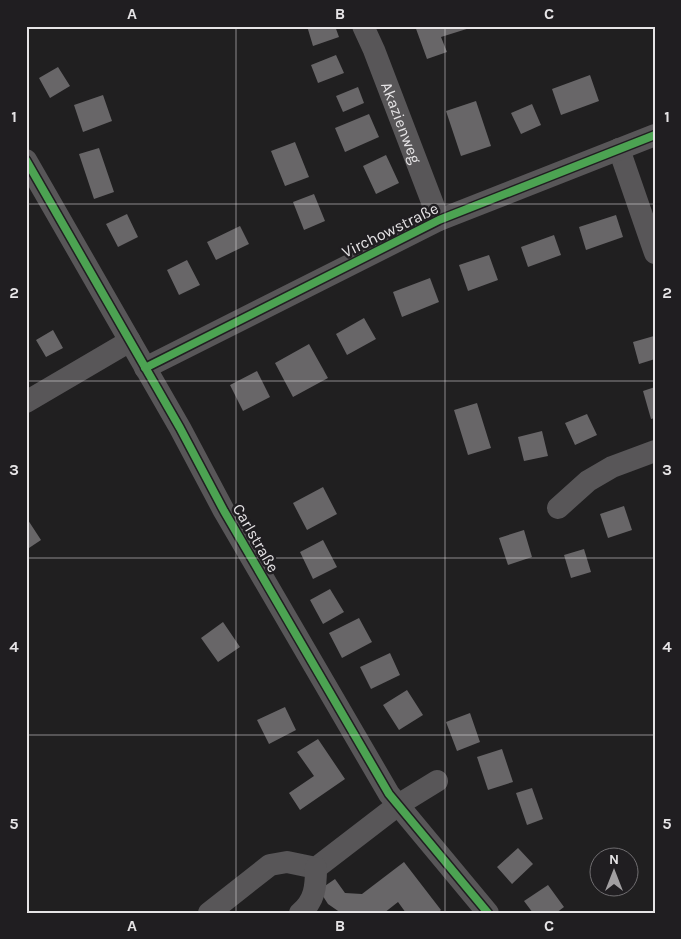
<svg xmlns="http://www.w3.org/2000/svg" width="681" height="939" viewBox="0 0 681 939" font-family="Karla,sans-serif">
  <style>
    .building { fill: #686668 }
    .lines { fill: none; stroke-linecap: round; stroke-linejoin: round }
    .minor { stroke: #585658; stroke-width: 22 }
    .cycleway-casing { stroke: #201e21; stroke-width: 11 }
    .cycleway { stroke: #4ca352; stroke-width: 8 }
    .grid { fill: none; stroke: #e6e4e6; stroke-width: 1; stroke-opacity: 0.55 }
    .labels { text-anchor: middle; dominant-baseline: central; stroke-width: 5; stroke-linejoin: round; paint-order: stroke }
    .street-label { font-size: 16px; fill: #e6e4e6; stroke: #201e21 }
    .neatline { fill: none; stroke: #e6e4e6; stroke-width: 2 }
    .grid-label { font-size: 16px; text-anchor: middle; font-weight: bold; fill: #e6e4e6 }
  </style>
  <rect width="100%" height="100%" fill="#201f20"/>
  <!-- building -->
  <path class="building" d="M307,26H335L339,37L313,46Z
    M415,26H473V27L441,37L447,52L427,59Z
    M336,55L344,73L318,83L311,65Z
    M58,67L70,86L50,98L39,78Z
    M590,75L599,101L561,115L552,89Z
    M358,87L364,103L343,112L336,96Z
    M103,95L112,121L83,132L74,105Z
    M476,101L491,146L461,156L446,111Z
    M532,104L541,125L521,134L511,113Z
    M369,114L379,137L345,152L335,128Z
    M295,142L309,177L285,186L271,151Z
    M99,148L114,192L94,199L79,154Z
    M386,155L399,183L376,194L363,166Z
    M314,194L325,221L304,230L293,202Z
    M127,214L138,237L118,247L106,224Z
    M616,215L623,237L586,250L579,227Z
    M240,226L249,244L216,260L207,242Z
    M554,235L561,255L528,267L521,247Z
    M489,255L498,280L468,291L459,265Z
    M187,260L200,285L179,295L167,270Z
    M430,278L439,302L402,317L393,292Z
    M364,318L376,339L347,355L336,334Z
    M53,330L63,348L46,357L36,340Z
    M654,336L655,359L639,364L633,342Z
    M309,344L328,378L293,397L275,363Z
    M257,371L270,397L243,411L230,385Z
    M655,387V418L651,419L643,391Z
    M477,403L491,448L468,455L454,410Z
    M587,414L597,435L575,445L565,423Z
    M542,431L548,456L524,461L518,437Z
    M323,487L337,514L307,530L293,503Z
    M624,506L632,530L608,538L600,514Z
    M26,517L41,540L26,550Z
    M524,530L532,557L508,565L499,538Z
    M323,540L337,567L313,579L300,552Z
    M584,549L591,572L571,578L564,555Z
    M330,589L344,612L323,624L310,600Z
    M359,618L372,642L342,658L329,633Z
    M223,622L240,647L218,662L201,638Z
    M390,653L400,675L371,689L360,667Z
    M407,690L423,715L399,730L383,705Z
    M285,707L296,730L269,744L257,720Z
    M470,713L480,742L457,751L446,722Z
    M318,739L345,779L300,810L289,793L314,776L297,752Z
    M502,749L513,782L488,790L477,757Z
    M532,788L543,819L527,825L516,793Z
    M518,848L533,864L512,884L497,867Z
    M404,862L441,910L438,913H406L398,902L384,913H341L328,904L319,890L335,879L345,893L362,894Z
    M548,885L564,907L556,913H533L524,901Z"/>
  <g class="lines">
    <!-- minor -->
    <g class="minor">
      <path id="s1" d="M363,26L374,50L439,220"/>
      <path d="M619,149L655,253"/>
      <path d="M26,160L180,428L224,511L389,794L488,913"/>
      <path d="M145,368L439,220L655,135"/>
      <path d="M26,402L130,341"/>
      <path d="M558,508L588,481L612,467L655,451"/>
      <path d="M209,913L270,865L287,862L316,868L398,805L437,781"/>
      <path d="M300,913C315,901 316,886 316,868"/>
    </g>
    <defs>
      <path id="cycleway" d="M26,160L180,428L224,511L389,794L488,913
        M145,368L439,220L655,135"/>
    </defs>
    <!-- cycleway casing -->
    <use href="#cycleway" class="cycleway-casing"/>
    <!-- cycleway -->
    <use href="#cycleway" class="cycleway"/>
  </g>
  <!-- grid -->
  <path class="grid" d="M236,26V913M445,26V913M26,204H655M26,381H655M26,558H655M26,735H655"/>
  <g class="labels">
    <!-- street labels -->
    <g class="street-label">
      <text stroke="none"><textPath href="#s1" startOffset="104">Akazienweg</textPath></text>
      <text transform="translate(390 230) rotate(-26)">Virchowstraße</text>
      <text transform="translate(256 538) rotate(60)">Carlstraße</text>
    </g>
  </g>
  <!-- border -->
  <rect width="681" height="939" fill="none" stroke="#201e21" stroke-width="55"/>
  <!-- north arrow -->
  <g transform="translate(614 872)"><circle r="24" fill="#201e21" stroke="#6f6d70"/>
  <path d="M0-4L9 19L0 12L-9 19Z" fill="#a19fa1"/>
  <text y="-8" font-size="14" font-weight="bold" text-anchor="middle" fill="#e6e4e6">N</text>
  </g>
  <rect x="28" y="28" width="626" height="884" class="neatline"/>
  <g class="grid-label">
    <text x="132" y="19">A</text>
    <text x="340" y="19">B</text>
    <text x="549" y="19">C</text>
    <text x="14" y="122">1</text>
    <text x="667" y="122">1</text>
    <text x="14" y="298">2</text>
    <text x="667" y="298">2</text>
    <text x="14" y="475">3</text>
    <text x="667" y="475">3</text>
    <text x="14" y="652">4</text>
    <text x="667" y="652">4</text>
    <text x="14" y="829">5</text>
    <text x="667" y="829">5</text>
    <text x="132" y="931">A</text>
    <text x="340" y="931">B</text>
    <text x="549" y="931">C</text>
  </g>
</svg>
